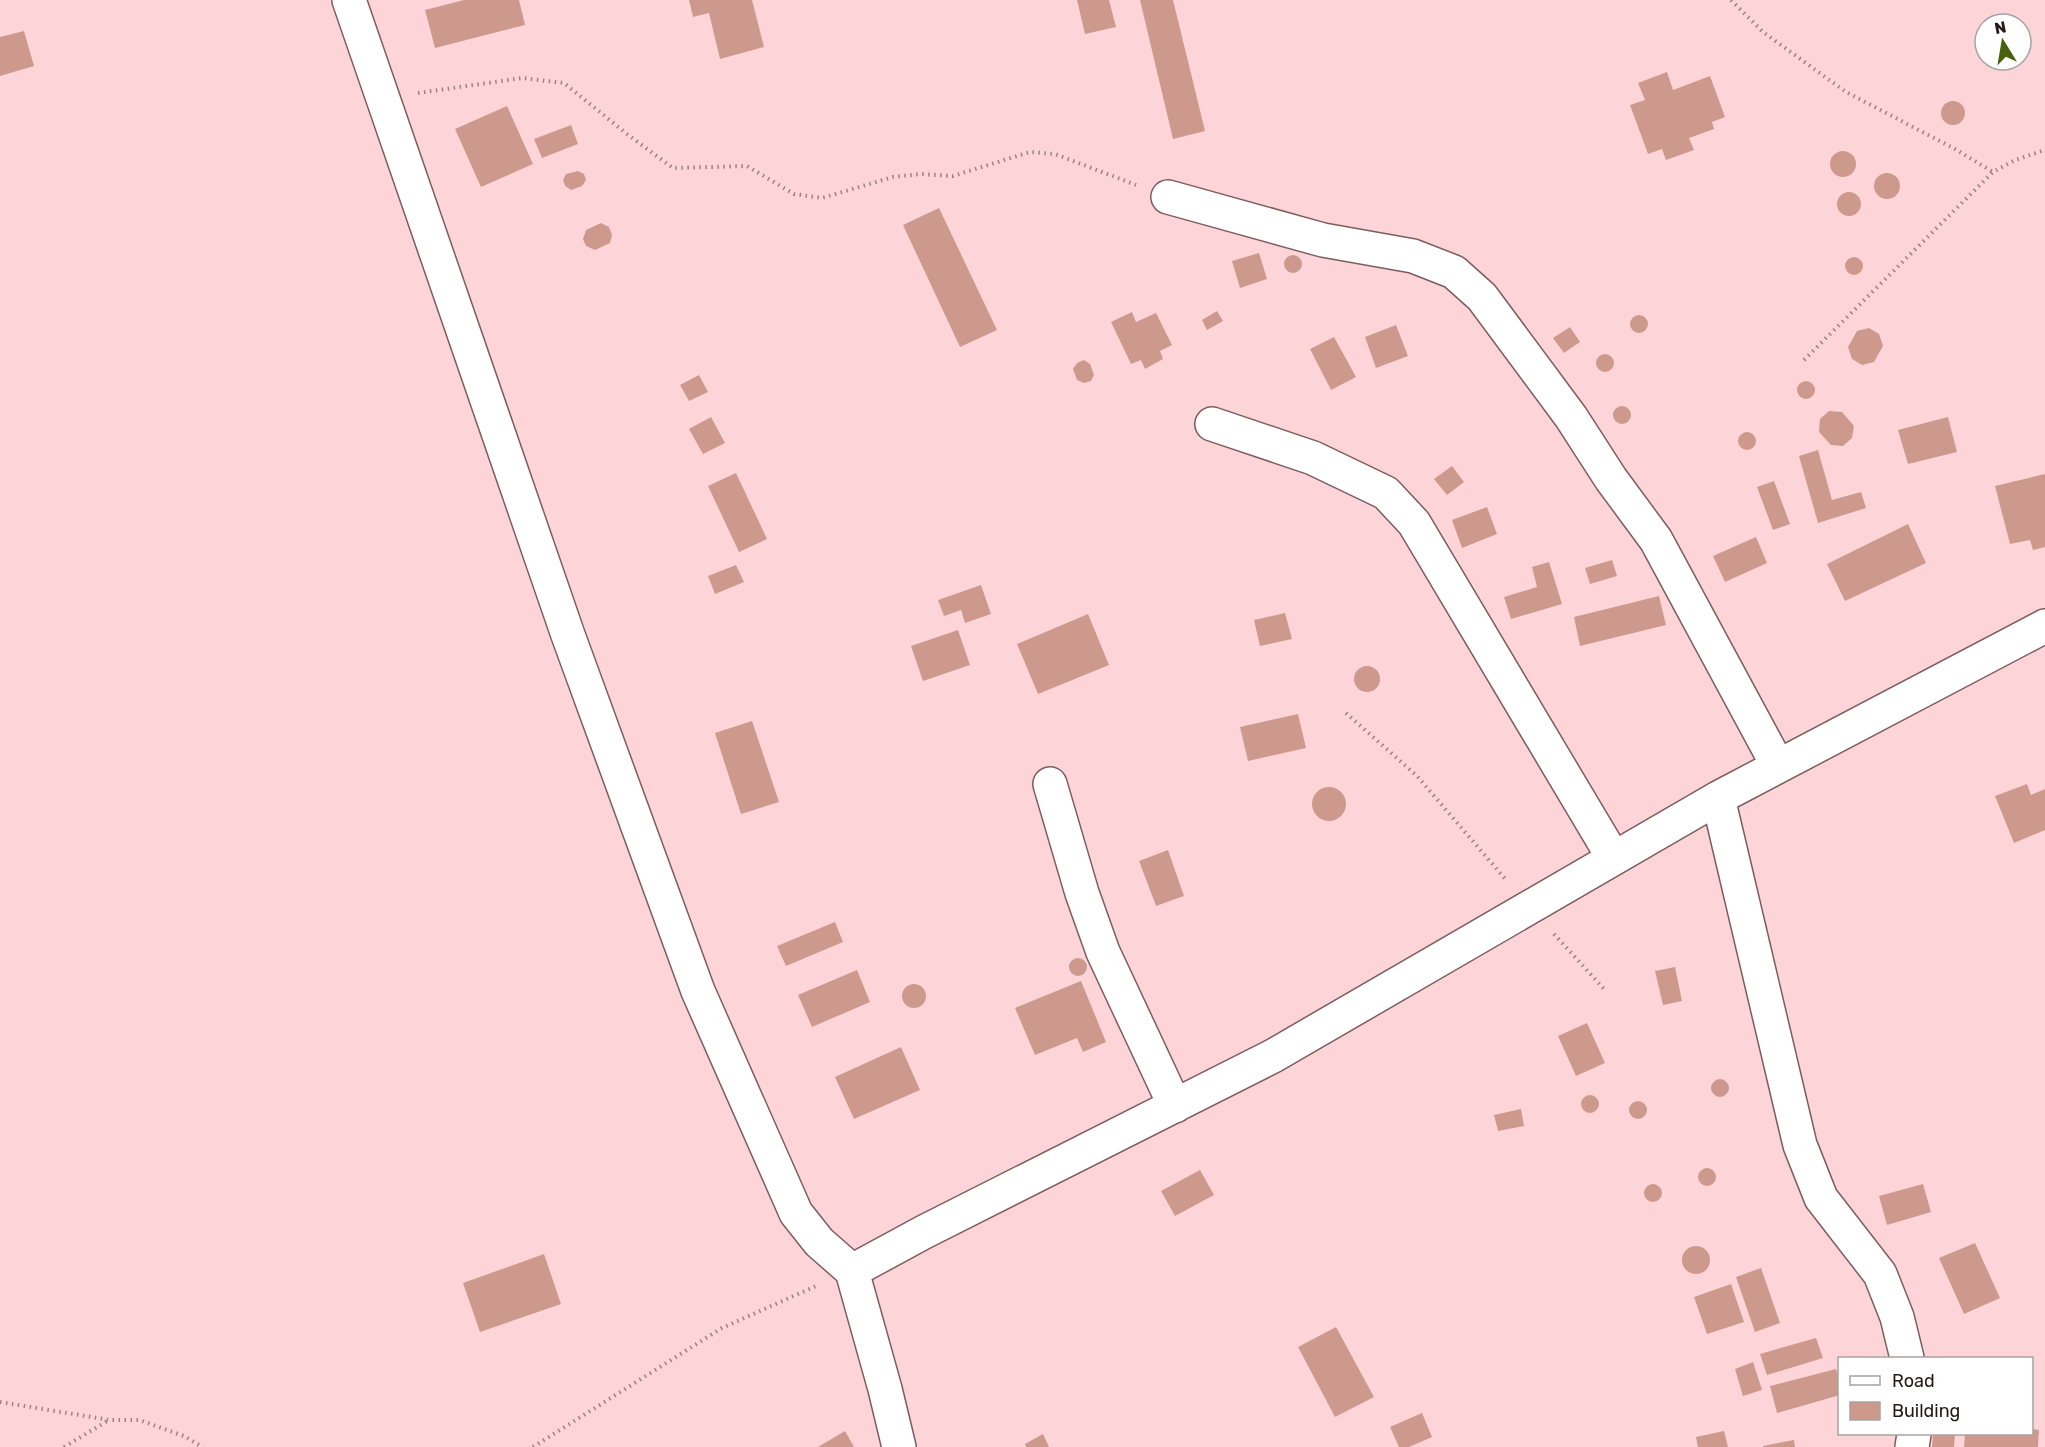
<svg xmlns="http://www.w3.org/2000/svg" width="2045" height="1447" viewBox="0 0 2045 1447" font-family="Rubik,sans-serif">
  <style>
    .building { fill: #cd998c }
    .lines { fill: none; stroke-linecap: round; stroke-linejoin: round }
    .minor-casing { stroke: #7d5c5f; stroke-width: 36 }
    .path { stroke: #9d8183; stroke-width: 4; stroke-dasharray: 1.5 4.5; stroke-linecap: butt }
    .minor { stroke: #fff; stroke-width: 33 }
  </style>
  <rect width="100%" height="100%" fill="#fdd5d9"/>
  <!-- building -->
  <path class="building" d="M464,0H519L525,25L435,48L425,10Z
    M689,0H752L764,47L720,59L709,13L693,17Z
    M1077,0H1109L1116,27L1085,34Z
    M1140,0H1173L1205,131L1173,139Z
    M24,31L34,66L0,76V37Z
    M1667,72L1673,90L1710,76L1725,117L1712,122L1714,129L1689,138L1694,150L1666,160L1662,149L1648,154L1630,105L1645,100L1638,83Z
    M1941 113a12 12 0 1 1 24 0a12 12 0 1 1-24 0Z
    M507,106L533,164L481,187L455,129Z
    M571,125L578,144L542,158L534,139Z
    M1830 164a13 13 0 1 1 26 0a13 13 0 1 1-26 0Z
    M578,171L584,174L586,180L582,186L571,190L565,186L563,180L566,174Z
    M1874 186a13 13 0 1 1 26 0a13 13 0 1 1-26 0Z
    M1837 204a12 12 0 1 1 24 0a12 12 0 1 1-24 0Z
    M939,208L997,330L960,347L903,225Z
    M601,223L609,227L612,235L610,243L595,250L586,246L583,239L586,230Z
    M1259,253L1267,279L1240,288L1232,261Z
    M1284 264a9 9 0 1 1 18 0a9 9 0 1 1-18 0Z
    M1845 266a9 9 0 1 1 18 0a9 9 0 1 1-18 0Z
    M1217,311L1223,321L1207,330L1202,320Z
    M1132,312L1136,322L1156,313L1172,345L1160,351L1163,359L1145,369L1141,360L1131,364L1111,322Z
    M1630 324a9 9 0 1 1 18 0a9 9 0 1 1-18 0Z
    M1396,325L1408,356L1376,368L1365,337Z
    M1570,327L1580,342L1564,353L1553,338Z
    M1869,328L1879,334L1883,346L1874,362L1862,365L1852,359L1848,347L1857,331Z
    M1334,337L1356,377L1331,390L1310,349Z
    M1596 363a9 9 0 1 1 18 0a9 9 0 1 1-18 0Z
    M1084,360L1090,364L1094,375L1091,381L1084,383L1077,380L1073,369L1077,363Z
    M699,375L708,392L689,401L680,385Z
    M1797 390a9 9 0 1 1 18 0a9 9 0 1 1-18 0Z
    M1613 415a9 9 0 1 1 18 0a9 9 0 1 1-18 0Z
    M1829,411L1842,412L1854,426L1852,438L1843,446L1831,445L1819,432L1820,419Z
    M711,417L725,443L703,454L689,429Z
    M1948,417L1957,452L1908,464L1898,430Z
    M1738 441a9 9 0 1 1 18 0a9 9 0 1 1-18 0Z
    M1818,450L1832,500L1861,492L1866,508L1818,523L1799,456Z
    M1452,466L1464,482L1447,495L1434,479Z
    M736,473L767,539L739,552L708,486Z
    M2045,474V547L2033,550L2030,540L2010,544L1995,486Z
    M1774,481L1790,524L1773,530L1757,487Z
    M1487,507L1497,534L1462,548L1452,520Z
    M1908,524L1926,563L1845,601L1827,564Z
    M1756,537L1767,563L1725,582L1713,556Z
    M1612,560L1617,576L1590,584L1585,568Z
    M1549,562L1562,604L1511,619L1504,597L1537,587L1532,567Z
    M736,565L744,582L715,594L708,576Z
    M981,585L991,614L965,623L961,610L944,616L938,600Z
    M1659,596L1666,625L1580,646L1574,617Z
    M1285,613L1292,639L1260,646L1254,620Z
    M1088,614L1109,665L1038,694L1017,644Z
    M958,630L970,665L923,681L911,646Z
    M1354 679a13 13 0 1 1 26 0a13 13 0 1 1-26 0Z
    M1298,714L1306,748L1248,761L1240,727Z
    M752,721L779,802L741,814L715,733Z
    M2027,784L2031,795L2045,789V830L2014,843L1995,796Z
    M1312 804a17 17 0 1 1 34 0a17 17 0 1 1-34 0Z
    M1168,850L1184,896L1156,906L1139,861Z
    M835,922L843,942L786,966L777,946Z
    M1069 967a9 9 0 1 1 18 0a9 9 0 1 1-18 0Z
    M1675,967L1682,1001L1663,1005L1655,971Z
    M857,970L870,1002L812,1027L798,995Z
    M1081,981L1106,1042L1083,1052L1077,1038L1035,1055L1015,1008Z
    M902 996a12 12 0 1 1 24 0a12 12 0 1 1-24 0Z
    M1587,1023L1605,1063L1576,1076L1558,1036Z
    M901,1047L920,1090L854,1119L835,1077Z
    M1711 1088a9 9 0 1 1 18 0a9 9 0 1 1-18 0Z
    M1581 1104a9 9 0 1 1 18 0a9 9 0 1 1-18 0Z
    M1629 1110a9 9 0 1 1 18 0a9 9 0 1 1-18 0Z
    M1521,1109L1524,1126L1498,1131L1494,1115Z
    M1698 1177a9 9 0 1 1 18 0a9 9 0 1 1-18 0Z
    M1200,1170L1214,1195L1175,1216L1161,1191Z
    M1644 1193a9 9 0 1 1 18 0a9 9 0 1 1-18 0Z
    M1923,1184L1931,1212L1887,1225L1879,1196Z
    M1975,1243L2000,1298L1964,1314L1939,1258Z
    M1682 1260a14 14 0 1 1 28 0a14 14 0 1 1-28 0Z
    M544,1254L561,1304L480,1332L463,1283Z
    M1761,1268L1780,1323L1755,1332L1736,1277Z
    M1731,1284L1744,1322L1707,1334L1694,1297Z
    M1336,1327L1374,1397L1335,1417L1298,1347Z
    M1816,1338L1823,1358L1767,1375L1760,1354Z
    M1753,1362L1762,1390L1743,1396L1735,1369Z
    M1836,1369L1840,1382V1395L1777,1413L1770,1386Z
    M1422,1413L1432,1437L1409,1447H1399L1390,1427Z
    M2032,1429L2039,1430L2038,1447H1964L1965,1434H2032Z
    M845,1431L854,1447H818Z
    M1724,1431L1728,1447H1698L1696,1437Z
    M1043,1434L1049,1447H1026L1025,1444Z
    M1933,1434H1955L1954,1447H1932Z
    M1794,1440L1795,1447H1763V1446Z"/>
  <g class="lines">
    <defs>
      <path id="minor" d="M349,0L568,635L698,991L796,1213L819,1242L852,1271L885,1389L899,1447
        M1168,197L1323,240L1413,256L1454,272L1482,297L1571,417L1611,479L1656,540L1778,766
        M1212,424L1313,458L1386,493L1414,523L1613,857
        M1050,784L1082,893L1103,952L1175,1106
        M1718,798L1800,1145L1821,1198L1880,1274L1897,1317L1907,1358
        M852,1271L924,1232L1273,1056L1718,798L2045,626
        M1912,1447L1914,1434"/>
    </defs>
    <!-- minor casing -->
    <use href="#minor" class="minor-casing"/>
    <!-- path -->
    <path class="path" d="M1731,0L1763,32L1846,92L1955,149L1993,172
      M418,93L522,78L564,83L627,134L673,168L747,166L794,194L822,198L893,177L921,174L953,176L1030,152L1055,154L1136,185
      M1804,360L1993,172L2015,160L2045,150
      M1346,713L1417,776L1507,881
      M1554,934L1605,990
      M0,1402L110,1420H139L184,1436L203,1447
      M64,1447L109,1420
      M533,1447L722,1328L816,1286"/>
    <!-- minor -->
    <use href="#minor" class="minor"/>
  </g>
  <!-- legend -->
  <rect x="1838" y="1357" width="195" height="78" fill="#ffffff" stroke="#a8a3a3" stroke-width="1.5"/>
  <rect x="1850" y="1376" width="30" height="9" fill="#ffffff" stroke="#a8a3a3" stroke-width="1.5"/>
  <text x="1892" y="1387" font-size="18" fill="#251819">Road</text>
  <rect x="1850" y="1402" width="30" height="18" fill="#cd998c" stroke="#a8a3a3" stroke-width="1.5"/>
  <text x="1892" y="1417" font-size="18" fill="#251819">Building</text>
  <!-- north arrow -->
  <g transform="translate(2003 42) rotate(349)"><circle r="28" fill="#ffffff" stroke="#a8a3a3" stroke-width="1.5"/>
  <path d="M0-4.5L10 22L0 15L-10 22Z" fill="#49600c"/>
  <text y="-9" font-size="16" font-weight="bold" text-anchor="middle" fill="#251819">N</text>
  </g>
</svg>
